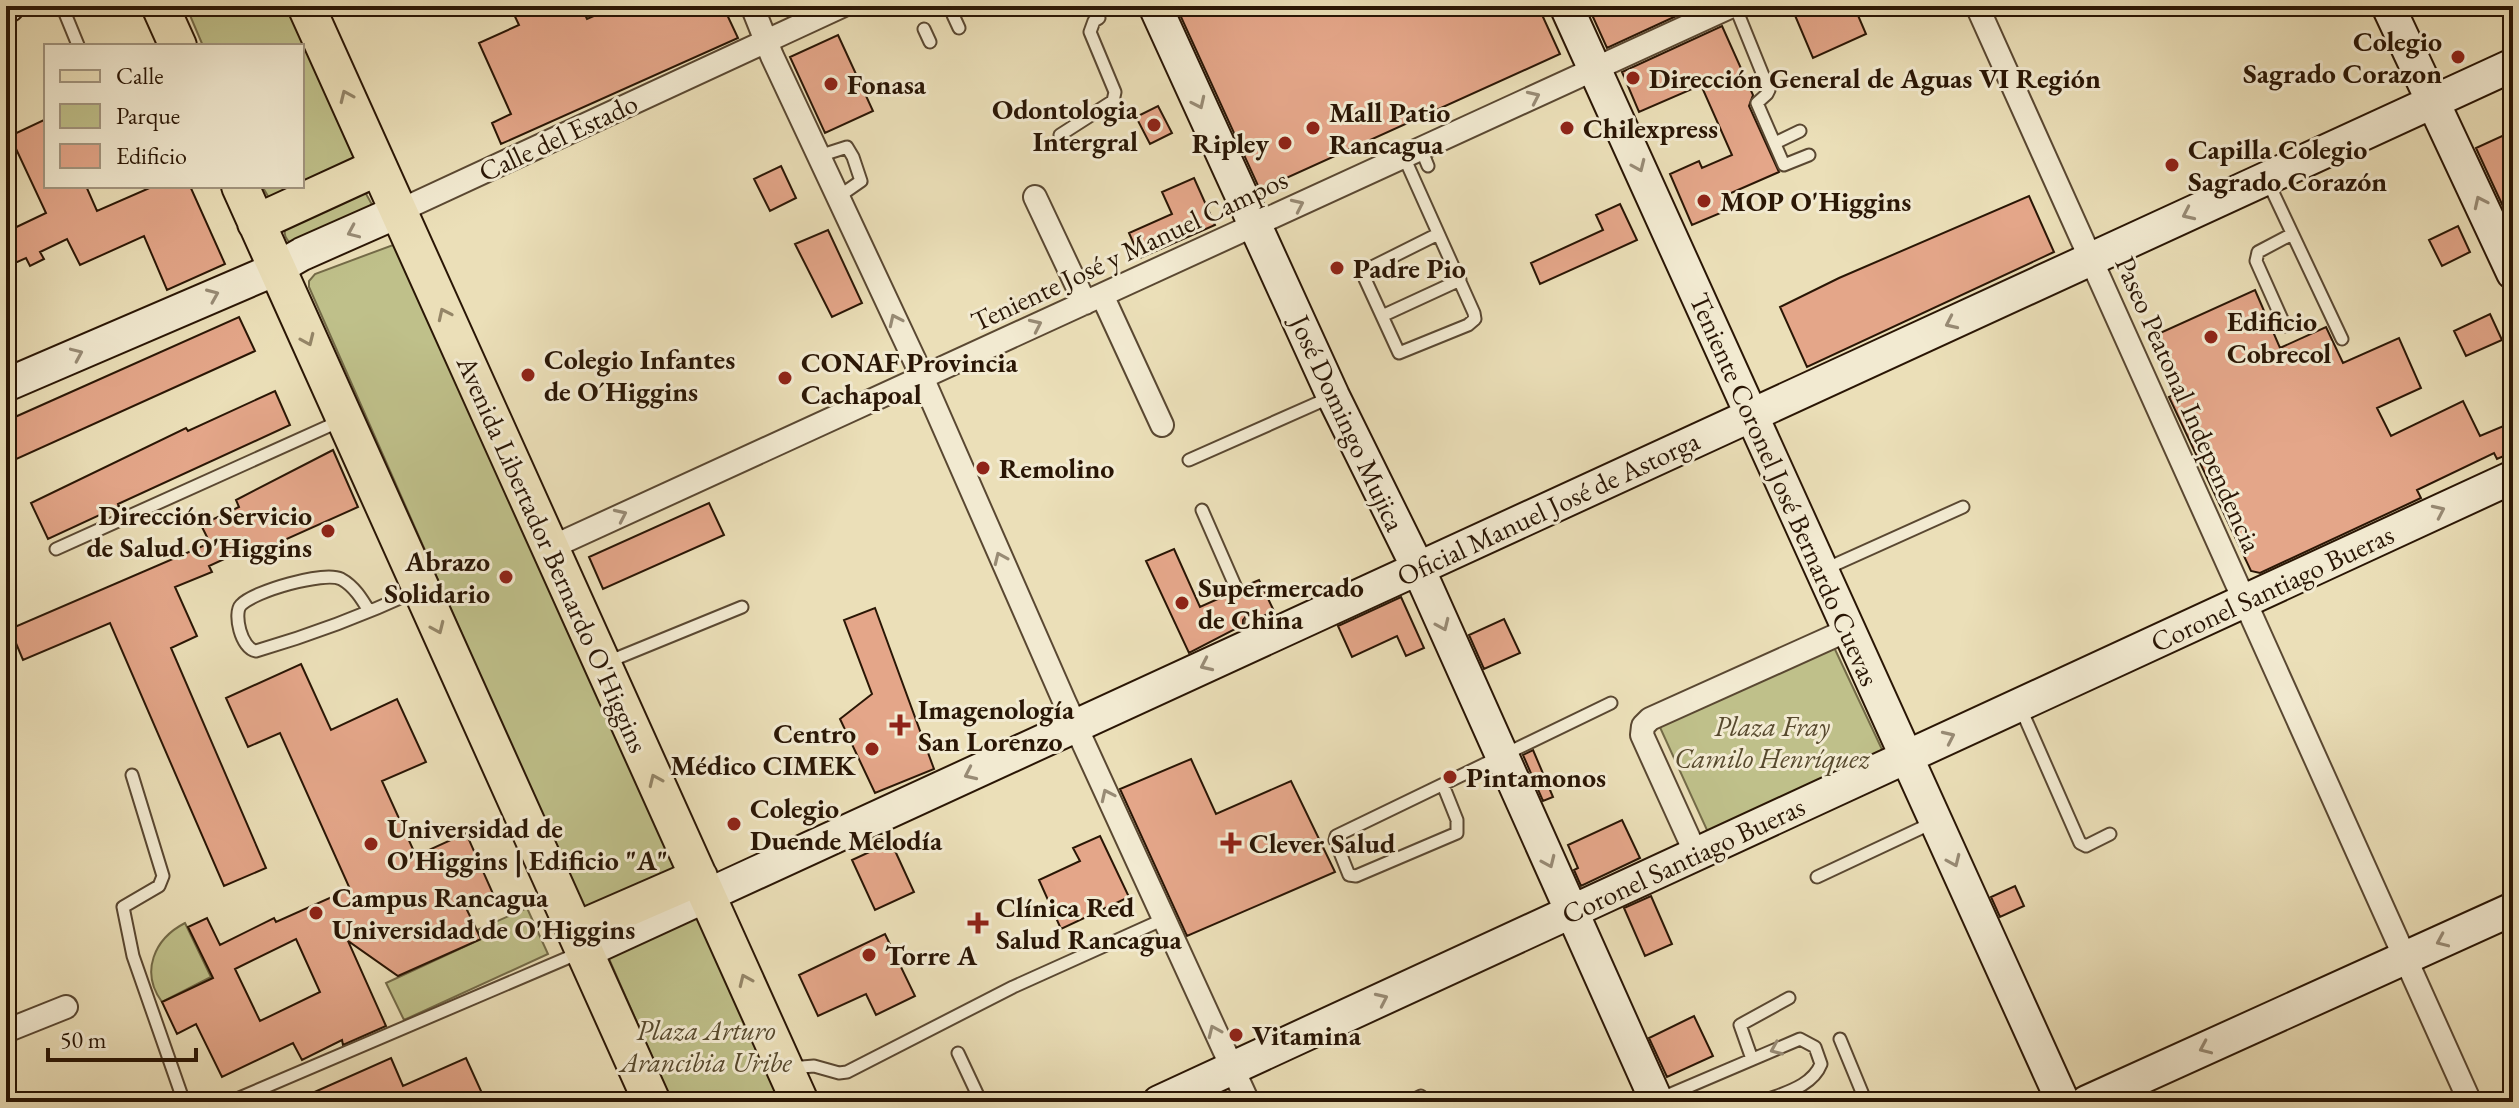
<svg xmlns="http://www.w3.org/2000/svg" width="2519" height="1108" viewBox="0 0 2519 1108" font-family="'EB Garamond',serif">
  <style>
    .green { fill: #bfc08a; stroke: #746b48; stroke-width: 2 }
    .building { fill: #e4a689; stroke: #2a1605; stroke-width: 2; fill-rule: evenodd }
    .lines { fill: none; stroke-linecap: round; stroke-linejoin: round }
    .lane-casing { stroke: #5a4832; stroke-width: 15 }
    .street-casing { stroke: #5a4832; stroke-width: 26 }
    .secondary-casing { stroke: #2a1605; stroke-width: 36 }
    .primary-casing { stroke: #2a1605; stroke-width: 40 }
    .lane { stroke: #f2ead1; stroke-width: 11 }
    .street { stroke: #f2ead1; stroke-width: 22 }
    .secondary { stroke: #f2ead1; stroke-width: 32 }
    .primary { stroke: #ebdfb8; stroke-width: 36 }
    .oneway { stroke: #948567 }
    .oneway2 { stroke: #988b75 }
    .poi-dot { fill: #8f2418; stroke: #f2ead1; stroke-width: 3 }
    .labels { text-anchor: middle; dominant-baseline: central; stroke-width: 6; stroke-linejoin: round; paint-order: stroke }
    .poi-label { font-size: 28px; font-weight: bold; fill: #2a1605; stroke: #f2ead1; text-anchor: start }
    .street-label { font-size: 28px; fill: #2a1605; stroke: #f2ead1 }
    .park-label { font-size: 28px; font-style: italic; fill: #57492d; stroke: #f2ead1 }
  </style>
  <rect width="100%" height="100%" fill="#ebdfb8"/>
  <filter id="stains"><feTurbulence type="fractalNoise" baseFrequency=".0025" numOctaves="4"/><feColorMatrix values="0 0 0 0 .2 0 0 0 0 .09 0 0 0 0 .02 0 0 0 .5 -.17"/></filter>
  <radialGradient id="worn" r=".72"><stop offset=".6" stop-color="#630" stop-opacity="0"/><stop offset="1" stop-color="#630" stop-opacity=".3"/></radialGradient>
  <!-- green -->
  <path class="green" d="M186,6H298L358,161L272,203L262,186H302V46H203Z
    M365,192L375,210L291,244C285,238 284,235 285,227Z
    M393,245L400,248L685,875L585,908L580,902L309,287V281L315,274Z
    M1832,643L1887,760L1712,841L1658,723Z
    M527,908L548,954L404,1020L386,983L481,939L477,930Z
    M702,908L791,1102H672L606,952Z
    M185,923L211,977L162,1002C140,972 154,939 185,923Z"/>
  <!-- building -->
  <path class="building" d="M510,6H581L587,19L617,6H723L738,38L501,144L492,123L511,114L479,43L519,25Z
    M1176,6H1538L1560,54L1260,190Z
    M1588,6H1698L1607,48Z
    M1791,6H1854L1866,34L1813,58Z
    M1722,26L1753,95L1749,106L1779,172L1724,196L1730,209L1692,225L1670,174L1699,161L1702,168L1732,155L1701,85L1639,112L1622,72Z
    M838,35L873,111L825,133L790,57Z
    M1158,106L1172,133L1150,144L1136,117Z
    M46,119V186H86L97,211L154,186H190L225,264L167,290L144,236L80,265L67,239L40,252L44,259L30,266L26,258L6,267V232L46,213L10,136Z
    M2513,131V228L2476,148Z
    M781,166L796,198L770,211L754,179Z
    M1194,178L1215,225L1140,258L1129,233L1172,214L1162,192Z
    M2029,196L2054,252L1807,367L1780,307L1839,278Z
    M1620,204L1637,240L1540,284L1531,263L1603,230L1596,215Z
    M2458,226L2470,252L2442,266L2429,240Z
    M828,230L862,303L832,317L795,244Z
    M2255,290L2280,348L2326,327L2343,363L2399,338L2421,388L2377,408L2391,436L2463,401L2480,436L2513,422V452L2497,459L2494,453L2417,490L2421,498L2260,573L2251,571L2169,397L2174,395L2149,338Z
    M2490,314L2502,340L2466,356L2454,331Z
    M239,317L255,351L12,461L6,448V421Z
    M275,391L290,425L118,504L119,506L48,539L31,503L186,428L188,431Z
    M333,450L358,507L260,551L257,544L209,566L212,572L175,587L197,636L171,648L266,868L224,886L110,623L23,660L10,629L210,543L201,525L239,507L236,500Z
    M709,503L724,535L603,589L589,557Z
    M1174,549L1200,607L1229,594L1235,598L1241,597L1245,592V586L1259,580L1274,611L1259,618L1253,614L1247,615L1243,620V625L1189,653L1146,561Z
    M1401,597L1424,648L1406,656L1397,636L1352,657L1338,626Z
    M875,608L934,769L875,793L840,719L872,694L844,620Z
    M1504,619L1520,653L1484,669L1469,635Z
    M301,664L331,730L397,699L426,762L382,781L416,856L466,833L494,896L467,910L481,939L398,976L348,941L386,1026L343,1045L342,1040L302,1060L293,1043L222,1077L196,1024L177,1034L162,1002L213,978L188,927L207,918L220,945L274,918L276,922L350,889L280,733L248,747L226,698ZM296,939L320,992L260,1021L235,969Z
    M1533,750L1553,797L1543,801L1523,755Z
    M1191,759L1216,814L1291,781L1335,872L1187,936L1120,789Z
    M1622,820L1640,858L1581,886L1574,870L1578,868L1568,845Z
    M1100,836L1129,897L1061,929L1039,880L1080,861L1073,848Z
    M891,842L914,892L875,910L852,860Z
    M2015,886L2024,906L2000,917L1991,897Z
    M1651,896L1672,944L1645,956L1624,908Z
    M885,934L915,996L876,1015L866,994L818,1016L799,975Z
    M1694,1016L1713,1056L1667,1077L1649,1038Z
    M391,1058L403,1086L466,1058L486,1102H292Z"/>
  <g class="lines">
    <defs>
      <path id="lane" d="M62,6L78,45
        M1735,6L1769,90L1767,94L1757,103L1784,165L1809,155
        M953,15L959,28
        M924,29L930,42
        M1060,135L1113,101L1115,92L1090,32L1094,21L1099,18
        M1775,143L1800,131
        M1421,149L1428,166
        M819,156L847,147L853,157L861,181L838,197
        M1404,157L1474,313L1475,319L1468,325L1399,353L1365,279L1364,271L1438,234
        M2268,182L2342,339
        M1382,316L1460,280
        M2285,326L2256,261L2258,252L2292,234
        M1189,460L1331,397
        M1202,510L1237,590
        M56,549L340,421
        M1823,570L1963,507
        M369,611C362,599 354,586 341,579C324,571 254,591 241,605C233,613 241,649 256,651C311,635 364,615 416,591
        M1251,622L1259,640
        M605,663L742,607
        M2021,709L2080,843L2086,846L2110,834
        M132,775L163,876L159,886L123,907L133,956L184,1102
        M1443,785L1457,820V833L1356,876L1349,875L1335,840L1336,836L1611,703
        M1817,877L1932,823
        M1840,1039L1866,1102
        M958,1053L981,1102
        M1752,1059L1740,1025L1789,998
        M790,1068L814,1066L839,1073L847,1072L1013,987L1164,919
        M1657,1100L1800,1039L1815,1047L1821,1064C1812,1087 1783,1093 1762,1102
        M230,1102L579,953
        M1409,1102L1421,1096"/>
      <path id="street" d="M752,6L772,56L914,359L1065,703L1248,1102
        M1977,6L2470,1102
        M1035,197L1085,303
        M397,212L842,6
        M1102,295L1162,425
        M550,548L1732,6
        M1696,854L1642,735L1643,726L1650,719L1850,629
        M6,1031L66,1007"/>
      <path id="secondary" d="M1155,6L1333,396L1418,568L1657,1102
        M1566,6L2063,1102
        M2388,6L2513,273
        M6,7L8,6
        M6,385L276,269L302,254L397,212
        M584,952L2513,65
        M1159,1102L2513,477
        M2087,1102L2513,909"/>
      <path id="primary" d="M160,6L178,46
        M306,6L800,1102
        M240,186L652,1102
        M256,223L378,167
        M575,931L699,877"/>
    </defs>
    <!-- lane casing -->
    <use href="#lane" class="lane-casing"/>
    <!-- street casing -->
    <use href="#street" class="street-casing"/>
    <!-- secondary casing -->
    <use href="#secondary" class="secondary-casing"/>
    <!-- primary casing -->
    <use href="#primary" class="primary-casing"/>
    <!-- lane -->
    <use href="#lane" class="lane"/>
    <!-- street -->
    <use href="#street" class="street"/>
    <!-- secondary -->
    <use href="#secondary" class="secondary"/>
    <!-- primary -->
    <use href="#primary" class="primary"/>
  </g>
  <!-- one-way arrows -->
  <defs><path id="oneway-chevron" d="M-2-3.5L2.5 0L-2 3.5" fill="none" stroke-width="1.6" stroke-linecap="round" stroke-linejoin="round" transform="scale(2)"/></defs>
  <g class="oneway">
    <use href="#oneway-chevron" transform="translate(346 96) rotate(-114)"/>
    <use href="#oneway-chevron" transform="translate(444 314) rotate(-115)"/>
    <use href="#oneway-chevron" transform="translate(308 340) rotate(66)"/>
    <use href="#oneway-chevron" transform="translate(438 628) rotate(66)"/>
    <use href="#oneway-chevron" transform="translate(655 780) rotate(-114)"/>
    <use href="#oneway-chevron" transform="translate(745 980) rotate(-114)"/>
  </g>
  <g class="oneway2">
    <use href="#oneway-chevron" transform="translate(1534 97) rotate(-25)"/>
    <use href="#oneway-chevron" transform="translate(1199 103) rotate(65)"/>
    <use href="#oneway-chevron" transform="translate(1639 166) rotate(66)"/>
    <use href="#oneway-chevron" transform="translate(2480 202) rotate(-115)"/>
    <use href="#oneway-chevron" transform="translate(1298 205) rotate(-25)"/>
    <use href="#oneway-chevron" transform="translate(2188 214) rotate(155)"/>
    <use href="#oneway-chevron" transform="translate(353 232) rotate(156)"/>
    <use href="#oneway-chevron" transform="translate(213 295) rotate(-23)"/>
    <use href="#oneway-chevron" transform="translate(895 320) rotate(-115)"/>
    <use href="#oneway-chevron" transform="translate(1951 323) rotate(155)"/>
    <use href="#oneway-chevron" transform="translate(1036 325) rotate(-25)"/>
    <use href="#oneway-chevron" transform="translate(77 354) rotate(-24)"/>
    <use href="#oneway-chevron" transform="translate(2439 511) rotate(-25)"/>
    <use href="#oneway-chevron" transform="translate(621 515) rotate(-25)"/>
    <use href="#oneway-chevron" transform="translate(1000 558) rotate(-114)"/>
    <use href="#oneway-chevron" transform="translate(1443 625) rotate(66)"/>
    <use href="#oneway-chevron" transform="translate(1206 665) rotate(155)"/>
    <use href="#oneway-chevron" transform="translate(1949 737) rotate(-25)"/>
    <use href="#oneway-chevron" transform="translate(970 774) rotate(155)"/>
    <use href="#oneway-chevron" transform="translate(1107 795) rotate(-115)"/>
    <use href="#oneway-chevron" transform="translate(1954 861) rotate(66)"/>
    <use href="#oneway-chevron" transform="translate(1549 862) rotate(66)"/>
    <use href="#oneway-chevron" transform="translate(2442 941) rotate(156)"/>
    <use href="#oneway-chevron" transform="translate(1382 999) rotate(-25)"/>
    <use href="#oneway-chevron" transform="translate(1214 1031) rotate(-114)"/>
    <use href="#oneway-chevron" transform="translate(2205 1048) rotate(156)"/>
    <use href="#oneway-chevron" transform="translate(1776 1049) rotate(157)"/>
  </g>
  <!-- markers -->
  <g class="poi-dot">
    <circle cx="2458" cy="57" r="8"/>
    <circle cx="1633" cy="78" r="8"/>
    <circle cx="831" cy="84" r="8"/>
    <circle cx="1154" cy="125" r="8"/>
    <circle cx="1313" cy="128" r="8"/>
    <circle cx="1567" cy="128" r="8"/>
    <circle cx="1285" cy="143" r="8"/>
    <circle cx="2172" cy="165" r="8"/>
    <circle cx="1704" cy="201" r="8"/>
    <circle cx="1337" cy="268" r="8"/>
    <circle cx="2211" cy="337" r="8"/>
    <circle cx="528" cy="375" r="8"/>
    <circle cx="785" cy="378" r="8"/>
    <circle cx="983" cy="468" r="8"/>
    <circle cx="328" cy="531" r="8"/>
    <circle cx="506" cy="577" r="8"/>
    <circle cx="1182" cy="603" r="8"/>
    <path d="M896 713h8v8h8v8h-8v8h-8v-8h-8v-8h8z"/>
    <circle cx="872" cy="749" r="8"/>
    <circle cx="1450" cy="777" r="8"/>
    <circle cx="734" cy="824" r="8"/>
    <path d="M1227 831h8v8h8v8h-8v8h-8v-8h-8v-8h8z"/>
    <circle cx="371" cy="844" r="8"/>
    <circle cx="316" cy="913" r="8"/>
    <path d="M974 911h8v8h8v8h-8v8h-8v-8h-8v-8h8z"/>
    <circle cx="869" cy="955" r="8"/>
    <circle cx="1236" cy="1035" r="8"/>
  </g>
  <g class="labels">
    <!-- poi labels -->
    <g class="poi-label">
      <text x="2442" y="41" text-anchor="end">Colegio<tspan x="2442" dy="32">Sagrado Corazon</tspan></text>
      <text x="1649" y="78">Dirección General de Aguas VI Región</text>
      <text x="847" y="84">Fonasa</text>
      <text x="1138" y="109" text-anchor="end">Odontologia<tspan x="1138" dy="32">Intergral</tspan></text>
      <text x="1329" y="112">Mall Patio<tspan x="1329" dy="32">Rancagua</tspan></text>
      <text x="1583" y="128">Chilexpress</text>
      <text x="1269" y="143" text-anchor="end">Ripley</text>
      <text x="2188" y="149">Capilla Colegio<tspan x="2188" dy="32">Sagrado Corazón</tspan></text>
      <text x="1720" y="201">MOP O'Higgins</text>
      <text x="1353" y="268">Padre Pio</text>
      <text x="2227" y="321">Edificio<tspan x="2227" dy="32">Cobrecol</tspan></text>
      <text x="544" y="359">Colegio Infantes<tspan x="544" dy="32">de O´Higgins</tspan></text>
      <text x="801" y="362">CONAF Provincia<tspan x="801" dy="32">Cachapoal</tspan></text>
      <text x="999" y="468">Remolino</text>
      <text x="312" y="515" text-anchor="end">Dirección Servicio<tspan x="312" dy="32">de Salud O'Higgins</tspan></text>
      <text x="490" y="561" text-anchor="end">Abrazo<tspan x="490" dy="32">Solidario</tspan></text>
      <text x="1198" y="587">Supermercado<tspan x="1198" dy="32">de China</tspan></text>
      <text x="918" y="709">Imagenología<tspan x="918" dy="32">San Lorenzo</tspan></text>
      <text x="856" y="733" text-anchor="end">Centro<tspan x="856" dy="32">Médico CIMEK</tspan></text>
      <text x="1466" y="777">Pintamonos</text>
      <text x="750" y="808">Colegio<tspan x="750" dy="32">Duende Melodía</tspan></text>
      <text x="387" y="828">Universidad de<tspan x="387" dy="32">O'Higgins | Edificio "A"</tspan></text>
      <text x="1249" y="843">Clever Salud</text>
      <text x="332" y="897">Campus Rancagua<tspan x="332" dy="32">Universidad de O'Higgins</tspan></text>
      <text x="996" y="907">Clínica Red<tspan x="996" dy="32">Salud Rancagua</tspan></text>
      <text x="885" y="955">Torre A</text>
      <text x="1252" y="1035">Vitamina</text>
    </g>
    <!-- street labels -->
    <g class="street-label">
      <text transform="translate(558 137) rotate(-25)">Calle del Estado</text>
      <text transform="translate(1129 250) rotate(-25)">Teniente José y Manuel Campos</text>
      <text transform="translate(2189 404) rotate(66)">Paseo Peatonal Independencia</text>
      <text transform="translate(1348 423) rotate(65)">José Domingo Mujica</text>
      <text transform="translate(1785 489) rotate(66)">Teniente Coronel José Bernardo Cuevas</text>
      <text transform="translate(1548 508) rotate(-25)">Oficial Manuel José de Astorga</text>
      <text transform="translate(553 554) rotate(66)">Avenida Libertador Bernardo O'Higgins</text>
      <text transform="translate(2272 588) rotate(-25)">Coronel Santiago Bueras</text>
      <text transform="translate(1683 860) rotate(-25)">Coronel Santiago Bueras</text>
    </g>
    <!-- park labels -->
    <g class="park-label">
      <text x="1772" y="726">Plaza Fray<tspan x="1772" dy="32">Camilo Henríquez</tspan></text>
      <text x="706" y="1030">Plaza Arturo<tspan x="706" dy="32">Arancibia Uribe</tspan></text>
    </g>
  </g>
  <!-- margin -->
  <rect width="2519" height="1108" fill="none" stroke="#ebdfb8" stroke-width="32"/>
  <rect x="8" y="8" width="2503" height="1092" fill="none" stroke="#2a1605" stroke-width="4"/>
  <rect x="16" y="16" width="2487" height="1076" fill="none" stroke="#2a1605" stroke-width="2"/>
  <!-- legend -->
  <rect x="44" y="44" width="260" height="144" fill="#f2ead1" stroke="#a2957f" stroke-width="2"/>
  <rect x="60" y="70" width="40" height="12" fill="#ebdfb8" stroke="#a2957f" stroke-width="2"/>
  <text x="116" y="84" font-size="24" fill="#2a1605">Calle</text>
  <rect x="60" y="104" width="40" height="24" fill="#bfc08a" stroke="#a2957f" stroke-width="2"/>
  <text x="116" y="124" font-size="24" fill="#2a1605">Parque</text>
  <rect x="60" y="144" width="40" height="24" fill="#e4a689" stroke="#a2957f" stroke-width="2"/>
  <text x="116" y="164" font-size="24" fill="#2a1605">Edificio</text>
  <!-- scale -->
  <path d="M48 1048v12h148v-12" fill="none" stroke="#2a1605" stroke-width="4"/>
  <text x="60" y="1048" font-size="24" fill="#2a1605" stroke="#f2ead1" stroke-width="6" paint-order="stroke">50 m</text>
  <rect width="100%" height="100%" filter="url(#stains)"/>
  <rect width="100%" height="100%" fill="url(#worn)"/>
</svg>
